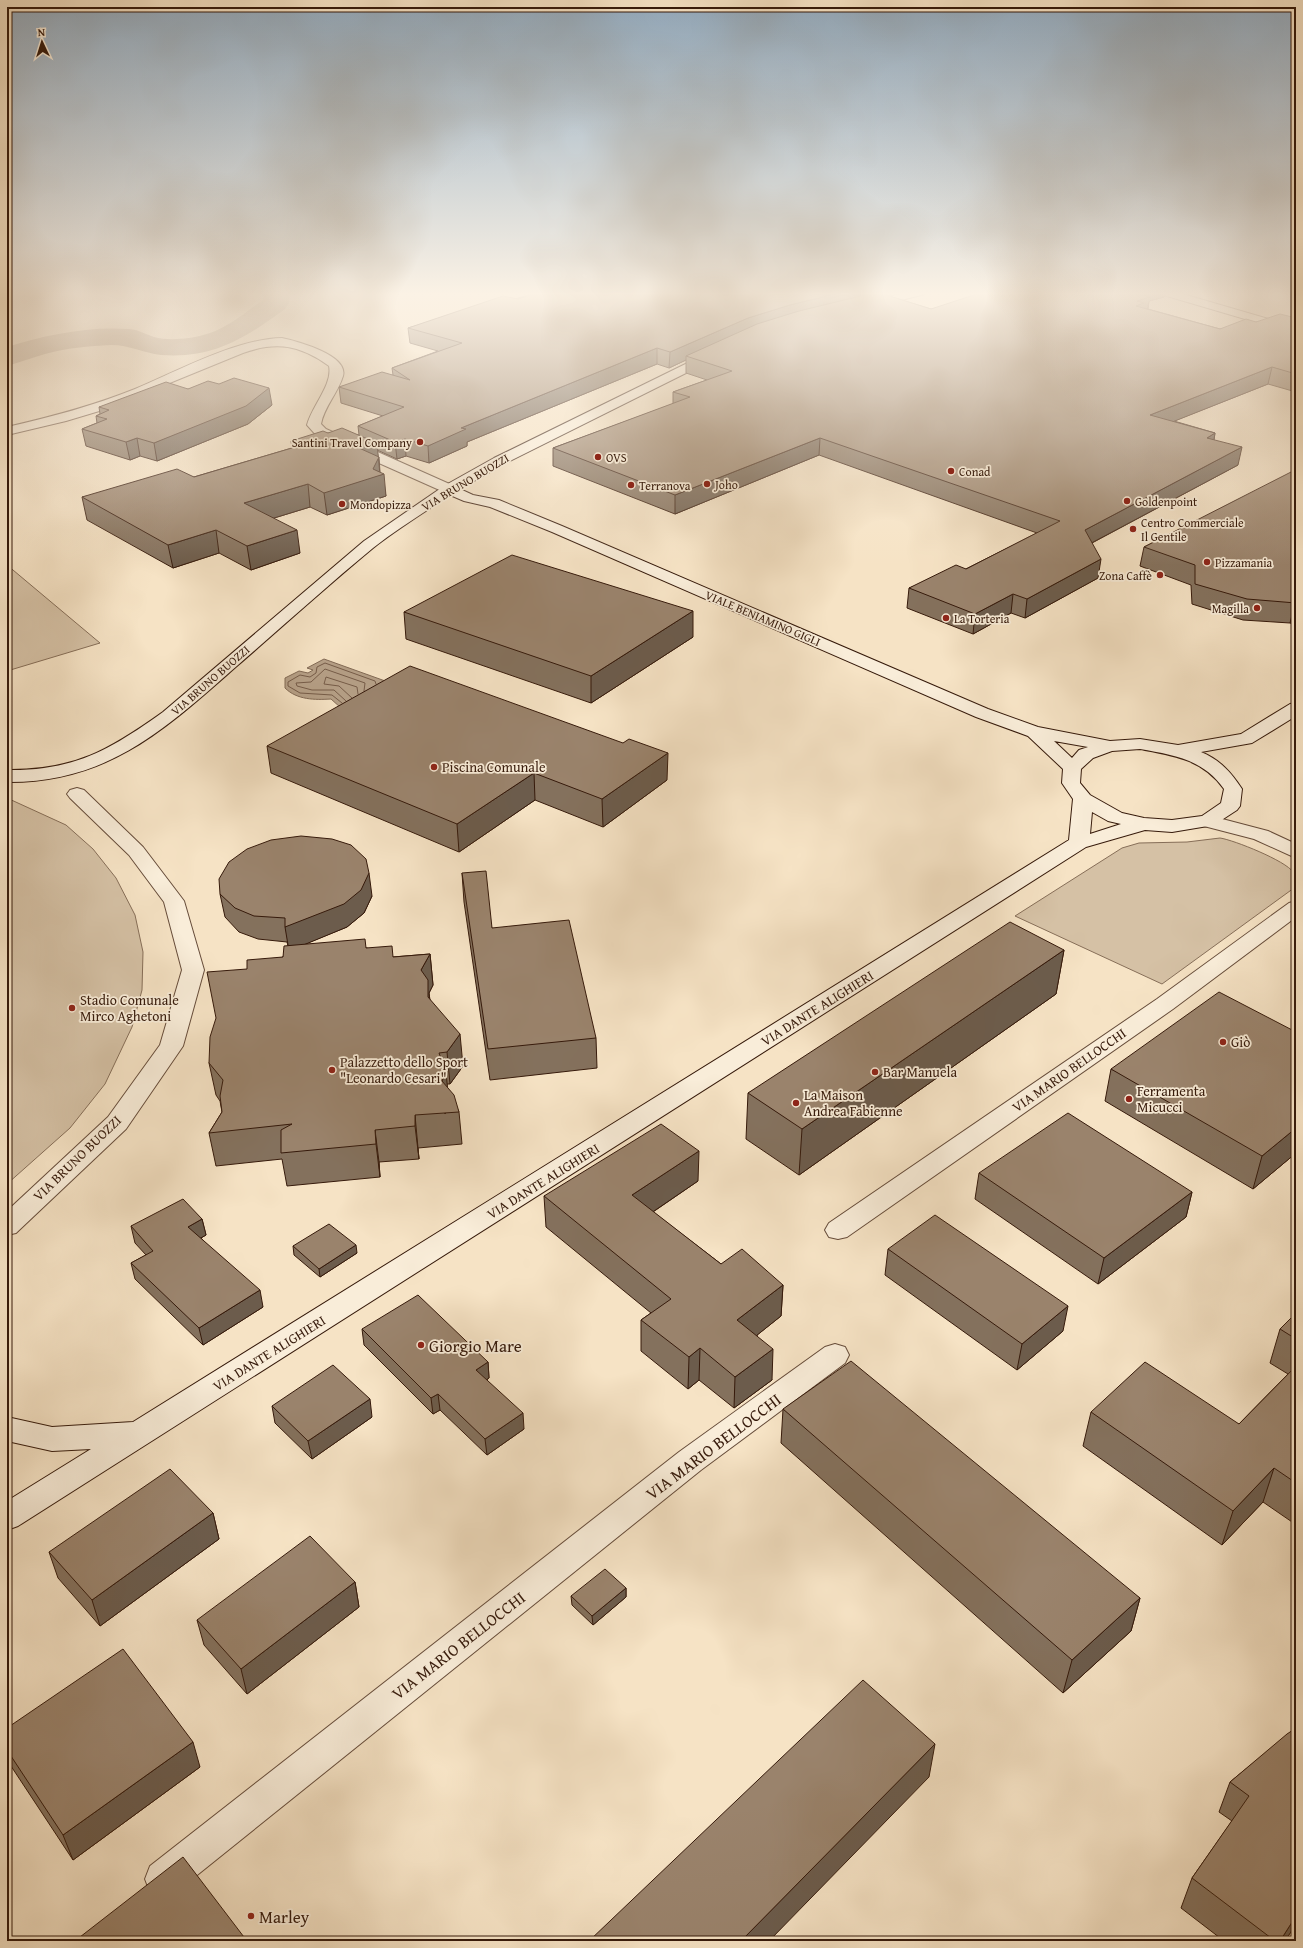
<svg xmlns="http://www.w3.org/2000/svg" width="1303" height="1948" viewBox="0 0 1303 1948" font-family="'Gentium Book Plus',serif">
  <style>
    .green { fill: #d5c1a5; stroke: #866e58 }
    .water { fill: #b59f86; stroke: #826a55 }
    .lines { fill: none; stroke-linecap: round; stroke-linejoin: round }
    .shore { stroke: #765c48; stroke-width: 1 }
    .river { fill: #b59f86; fill-rule: evenodd }
    .street-casing { stroke: #664c3a; stroke-width: 2 }
    .secondary-casing { stroke: #361a0b; stroke-width: 2 }
    .street { fill: #f9edd9; fill-rule: evenodd }
    .secondary { fill: #f9edd9; fill-rule: evenodd }
    .wall { fill: #84715d; stroke: #361a0b }
    .shaded-wall { fill: #6c5c4c; stroke: #361a0b }
    .building { fill: #9a836c; stroke: #361a0b }
    .poi-dot { fill: #8f2418; stroke: #f9edd9; stroke-width: 1.5 }
    .labels { text-anchor: middle; dominant-baseline: central; stroke-width: 3.5; stroke-linejoin: round; paint-order: stroke }
    .far-poi-label { font-size: 12px; fill: #361a0b; stroke: #f9edd9; text-anchor: start }
    .far-street-label { font-size: 12px; fill: #361a0b; stroke: #f9edd9 }
    .poi-label { font-size: 14px; fill: #361a0b; stroke: #f9edd9; text-anchor: start }
    .street-label { font-size: 14px; fill: #361a0b; stroke: #f9edd9 }
    .near-poi-label { font-size: 17px; fill: #361a0b; stroke: #f9edd9; text-anchor: start }
    .near-street-label { font-size: 17px; fill: #361a0b; stroke: #f9edd9 }
  </style>
  <rect width="100%" height="100%" fill="#f6e3c5"/>
  <filter id="stains"><feTurbulence type="fractalNoise" baseFrequency=".005" numOctaves="4"/><feColorMatrix values="0 0 0 0 .2 0 0 0 0 .09 0 0 0 0 .02 0 0 0 .5 -.17"/></filter>
  <radialGradient id="worn" r=".72"><stop offset=".6" stop-color="#630" stop-opacity="0"/><stop offset="1" stop-color="#630" stop-opacity=".3"/></radialGradient>
  <!-- green -->
  <path class="green" d="M7,565L100,643L7,671Z
    M7,798L66,825L93,849L116,878L135,915L143,952L142,990L132,1027L105,1084L70,1128L7,1184Z
    M1220,838C1234,840 1286,861 1293,872C1295,877 1295,883 1294,888L1162,984L1015,916L1122,848L1139,843L1187,842Z"/>
  <!-- water -->
  <path class="water" d="M324,659L388,682L350,716L331,699C315,700 297,700 285,688V678L299,671L308,673L313,670L307,668Z"/>
  <g class="lines">
    <!-- shore -->
    <path class="shore" d="M352,698L339,686L324,684L326,677L357,687L358,694
      M346,701L334,690H312L297,686L296,683L311,682L325,669L365,683L364,691
      M342,703L332,695L300,693L288,686V682L300,675L310,677L316,673L317,667L325,663L375,681L376,684"/>
    <!-- river -->
    <path class="river" d="M264,292H290L289,303L285,309C245,338 214,359 161,355C143,353 130,345 111,345C89,346 66,348 45,354C32,358 20,362 7,366V347C45,335 88,326 128,329C137,329 145,334 154,337C168,341 189,339 203,335C225,330 244,313 263,300Z"/>
    <defs>
      <path id="street" d="M282,338C296,341 349,355 343,376C338,393 324,407 321,424L326,429L454,486L456,489L454,492H444L316,435L307,425C312,406 333,384 329,366C300,345 277,341 243,353L106,409L66,421L7,435V427C51,417 93,406 135,389C178,371 236,339 282,338Z
        M77,788L84,790L143,847L181,897L184,901L204,970L183,1046L126,1129L16,1233L7,1235V1211L108,1117L160,1045L182,970L164,902L129,855L70,798L67,794L70,790Z
        M1207,815L1268,831L1296,844V858L1254,839L1200,825L1197,821L1200,817Z
        M1296,901V917L1173,1009L847,1237L838,1239L829,1237L825,1230L829,1223L1157,999L1289,903Z
        M835,1344L845,1347L849,1355L845,1363L701,1470L176,1892L163,1897L150,1892L145,1879L150,1866L679,1452L825,1347Z"/>
      <path id="secondary" d="M907,292H926L925,294L870,308L864,305L866,303Z
        M1159,292H1176L1296,327V334L1160,294Z
        M714,350L718,351L720,354L718,357L504,464L460,489L473,495L499,500L562,526L988,709L1038,727L1110,741L1140,739L1178,745L1241,734L1290,704L1296,703V716L1252,743L1201,752C1220,760 1231,772 1242,789L1240,806L1237,810L1214,825L1172,832L1145,830L1086,847L18,1526L7,1530V1501L91,1449L52,1451L7,1441V1417L52,1427L133,1422L1069,840L1073,799L1062,783L1063,769L1028,736L976,717L552,532L490,507L464,501L450,495C425,512 397,529 373,548C327,586 283,626 238,665C166,728 109,783 7,782V770C74,771 110,750 163,712L364,541L444,486L494,458ZM1054,741L1088,747L1079,750L1072,758ZM1140,749C1173,755 1203,759 1224,789L1221,803L1202,816L1172,820L1144,818L1122,813L1090,795L1080,783L1081,769L1093,758L1112,751ZM1092,812L1108,821L1121,824L1090,834Z"/>
    </defs>
    <!-- street casing -->
    <use href="#street" class="street-casing"/>
    <!-- secondary casing -->
    <use href="#secondary" class="secondary-casing"/>
    <!-- street -->
    <use href="#street" class="street"/>
    <!-- secondary -->
    <use href="#secondary" class="secondary"/>
  </g>
  <!-- wall -->
  <path class="wall" d="M540,292H885L882,294L931,309L1164,297L1149,301L1148,309L1220,329L1256,322L1294,318L1296,310V392L1268,384L1174,421L1215,433L1214,440L1238,465L1092,543L1098,578L1025,618L1011,613L973,634L907,608L909,588L966,569L1037,533L819,455L675,514L553,466V448L673,404V392L707,380L686,373V360L669,368L657,364L467,442V446L429,463L406,456L397,459L377,450L378,457H379L380,472L386,496L327,515L310,507L274,518L300,553L251,570L219,553L173,568L87,520L82,497L194,477L292,448L291,441L328,433L359,435L358,426L383,416L341,403L339,387L393,375L392,368L438,351L410,343L408,328Z
    M188,389L272,405L248,424L157,461L140,456L130,460L86,446L82,429L97,423L96,416L100,414L99,407Z
    M1296,473V623H1290L1243,620L1192,604L1191,585L1140,566L1144,547Z
    M404,612L693,637L591,703L406,639Z
    M267,746L667,780L603,827L535,800L459,852L271,773Z
    M462,873L492,928L596,1038L597,1068L490,1080L464,902Z
    M220,894L372,896L364,913L347,927L305,944L367,948L393,957L430,954L433,985L429,993L430,1000L463,1066L450,1084H447V1087L459,1112L462,1144L418,1148L419,1159L379,1162L380,1177L287,1186L282,1159L216,1166L209,1133L222,1112L220,1101L216,1095L209,1063L247,969L283,957L288,946L287,942L258,939L239,932L225,917Z
    M1064,950L1056,994L799,1175L746,1139L748,1093Z
    M1111,1069L1296,1153L1253,1189L1105,1101Z
    M979,1173L1192,1192L1186,1217L1098,1284L975,1199Z
    M698,1181L653,1212L721,1264L783,1285L781,1316L757,1335L772,1380L734,1408L699,1380L688,1389L641,1351V1320L651,1313L546,1227L544,1196Z
    M202,1219L206,1235L201,1238L263,1307L203,1345L135,1279L131,1263L146,1255L135,1243L131,1226Z
    M293,1246L357,1253L320,1277L294,1255Z
    M888,1249L1063,1331L1017,1370L885,1275Z
    M1296,1313V1523L1295,1524L1263,1502L1222,1545L1083,1446L1091,1412L1239,1424L1288,1374L1270,1363L1280,1329Z
    M362,1329L488,1362L489,1378L487,1380L524,1429L487,1455L440,1410L433,1414L364,1345Z
    M272,1406L372,1417L312,1459L275,1423Z
    M783,1409L1140,1598L1131,1631L1063,1693L781,1443Z
    M213,1513L219,1539L100,1626L58,1578L49,1552Z
    M355,1582L359,1607L247,1694L204,1645L197,1620Z
    M626,1588V1597L593,1625L572,1605L571,1596Z
    M7,1728L200,1767L73,1860L7,1760Z
    M1296,1728V1924L1285,1941H1224L1181,1908L1192,1878L1232,1821L1219,1812L1230,1782Z"/>
  <!-- shaded-wall -->
  <path class="shaded-wall" d="M843,292H885L878,298L686,356V360L669,368L670,352L748,318L790,305Z
    M1130,292H1165L1164,297L1149,301L1147,312L1133,321Z
    M657,348V364L467,442V446L429,463L428,446L461,428Z
    M1272,367L1268,384L1147,432L1150,415Z
    M269,388L272,405L248,424L157,461L154,443Z
    M1215,433L1212,451L1207,438Z
    M137,438L140,456L130,460L126,442Z
    M820,438L819,455L675,514V495Z
    M405,439L406,456L397,459L395,442Z
    M377,443L380,475L384,474L386,496L327,515L324,493L359,448Z
    M1242,447L1238,465L1082,548L1085,530Z
    M308,484L310,507L248,526L244,503Z
    M216,530L219,553L173,568L168,545Z
    M297,530L300,553L251,570L247,546Z
    M1101,559L1098,578L1025,618L1027,599Z
    M1013,594L1011,613L973,634L975,614Z
    M1295,603H1296V623H1290Z
    M693,611V637L591,703V676Z
    M668,753L667,780L603,827L602,799Z
    M534,773L535,800L459,852L457,824Z
    M369,873L372,896L364,913L347,927L289,951L285,927Z
    M1064,950L1056,994L799,1175L802,1129Z
    M430,954L433,985L429,993L431,1012L421,970Z
    M460,1034L463,1066L450,1084L447,1052Z
    M446,1072L449,1104L445,1114L442,1081Z
    M415,1115L419,1159L415,1126Z
    M1296,1128V1153L1253,1189L1262,1156Z
    M375,1130L379,1162L380,1177L376,1144Z
    M699,1151L698,1181L632,1226V1195Z
    M1192,1192L1186,1217L1098,1284L1104,1258Z
    M202,1219L206,1235L192,1243L188,1227Z
    M356,1245L357,1253L320,1277L319,1269Z
    M783,1285L781,1316L736,1352L737,1320Z
    M260,1290L263,1307L203,1345L199,1328Z
    M1068,1306L1063,1331L1017,1370L1022,1344Z
    M700,1348L699,1380L688,1389L689,1357Z
    M773,1349L772,1380L734,1408L735,1377Z
    M488,1362L489,1378L477,1386L476,1370Z
    M438,1394L440,1410L433,1414L431,1398Z
    M370,1399L372,1417L312,1459L308,1441Z
    M523,1413L524,1429L487,1455L485,1439Z
    M1274,1468L1263,1502L1222,1545L1233,1511Z
    M213,1513L219,1539L100,1626L92,1600Z
    M355,1582L359,1607L247,1694L241,1669Z
    M626,1588V1597L593,1625L592,1616Z
    M1140,1598L1131,1631L1063,1693L1072,1660Z
    M193,1742L200,1767L73,1860L63,1835Z
    M935,1744L929,1777L769,1941H741Z
    M1296,1916V1924L1285,1941H1280Z"/>
  <!-- building -->
  <path class="building" d="M540,292H843L790,305L748,318L670,352L657,348L461,428L466,429L428,446L405,439L395,442L358,426L404,407L339,387L382,372L410,380L392,368L462,343L408,328L503,296L518,299Z
    M877,292L931,309L983,292H1133L1150,297L1137,301L1144,303L1136,306L1220,329L1246,319L1256,322L1280,314L1296,318V374L1272,367L1150,415L1215,433L1207,438L1242,447L1085,530L1101,559L1027,599L1013,594L975,614L909,588L956,565L966,569L1060,521L820,438L675,495L553,448L690,397L673,392L732,371L686,356L757,324L799,311Z
    M234,378L269,388L246,406L154,443L137,438L126,442L82,429L107,419L96,416L109,410L99,407L166,382L188,389L208,381L219,384Z
    M342,428L377,443L359,448L379,457L373,469L384,474L324,493L308,484L244,503L297,530L247,546L216,530L168,545L82,497L177,469L194,477L302,445L291,441L323,431L328,433Z
    M1291,472L1296,473V603L1247,599L1195,584V565L1144,547Z
    M512,555L693,611L591,676L404,612Z
    M410,666L623,743L629,739L668,753L602,799L534,773L457,824L267,746Z
    M301,836L332,839L351,845L366,859L369,873L361,890L344,904L285,927V918L254,916L235,908L220,894L219,879L229,862L247,849L271,840Z
    M486,871L492,928L569,920L596,1038L488,1049L462,873Z
    M1010,922L1064,950L802,1129L748,1093Z
    M365,939L366,948L392,946L393,957L430,954L421,970L428,980V997L460,1034L447,1052L439,1053L446,1072L442,1081L454,1095L459,1112L415,1115V1126L375,1130L376,1144L281,1153V1130L292,1124L209,1133L222,1112L220,1096L223,1080L209,1063L210,1037L216,1018L207,972L247,969V960L283,957L284,946Z
    M1219,992L1296,1032V1128L1262,1156L1111,1069Z
    M1068,1113L1192,1192L1104,1258L979,1173Z
    M661,1124L699,1151L632,1195L721,1264L742,1249L783,1285L737,1320L773,1349L735,1377L700,1348L689,1357L641,1320L671,1299L544,1196Z
    M183,1199L202,1219L188,1227L260,1290L199,1328L131,1263L153,1251L131,1226Z
    M935,1215L1068,1306L1022,1344L888,1249Z
    M329,1224L356,1245L319,1269L293,1246Z
    M418,1295L488,1362L476,1370L523,1413L485,1439L438,1394L431,1398L362,1329Z
    M1296,1313V1339L1280,1329Z
    M851,1361L1140,1598L1072,1660L783,1409Z
    M1145,1362L1239,1424L1296,1366V1483L1274,1468L1233,1511L1091,1412Z
    M333,1365L370,1399L308,1441L272,1406Z
    M170,1469L213,1513L92,1600L49,1552Z
    M310,1536L355,1582L241,1669L197,1620Z
    M605,1569L626,1588L592,1616L571,1596Z
    M123,1649L193,1742L63,1835L7,1750V1728Z
    M863,1680L935,1744L741,1941H589Z
    M1296,1728V1916L1280,1941H1275L1192,1878L1249,1796L1230,1782L1287,1734Z
    M183,1857L247,1941H83L80,1937Z"/>
  <!-- sky -->
  <linearGradient id="sky" x2="0" y2="1"><stop stop-color="#93acc1"/><stop offset="0.52" stop-color="#fbf2e5"/><stop offset="1" stop-color="#fbf2e5" stop-opacity="0"/></linearGradient>
  <rect width="1303" height="565" fill="url(#sky)"/>
  <!-- markers -->
  <g class="poi-dot">
    <circle cx="420" cy="442" r="4"/>
    <circle cx="598" cy="457" r="4"/>
    <circle cx="951" cy="471" r="4"/>
    <circle cx="707" cy="484" r="4"/>
    <circle cx="631" cy="485" r="4"/>
    <circle cx="1127" cy="501" r="4"/>
    <circle cx="342" cy="504" r="4"/>
    <circle cx="1133" cy="529" r="4"/>
    <circle cx="1207" cy="562" r="4"/>
    <circle cx="1160" cy="575" r="4"/>
    <circle cx="1257" cy="608" r="4"/>
    <circle cx="946" cy="618" r="4"/>
    <circle cx="434" cy="767" r="4"/>
    <circle cx="72" cy="1008" r="4"/>
    <circle cx="1223" cy="1042" r="4"/>
    <circle cx="332" cy="1070" r="4"/>
    <circle cx="875" cy="1072" r="4"/>
    <circle cx="1129" cy="1099" r="4"/>
    <circle cx="796" cy="1103" r="4"/>
    <circle cx="421" cy="1345" r="4"/>
    <circle cx="251" cy="1916" r="4"/>
  </g>
  <g class="labels">
    <!-- far-poi labels -->
    <g class="far-poi-label">
      <text x="412" y="442" text-anchor="end">Santini Travel Company</text>
      <text x="606" y="457">OVS</text>
      <text x="959" y="471">Conad</text>
      <text x="715" y="484">Joho</text>
      <text x="639" y="485">Terranova</text>
      <text x="1135" y="501">Goldenpoint</text>
      <text x="350" y="504">Mondopizza</text>
      <text x="1141" y="522">Centro Commerciale<tspan x="1141" dy="14">Il Gentile</tspan></text>
      <text x="1215" y="562">Pizzamania</text>
      <text x="1152" y="575" text-anchor="end">Zona Caffè</text>
      <text x="1249" y="608" text-anchor="end">Magilla</text>
      <text x="954" y="618">La Torteria</text>
    </g>
    <!-- far-street labels -->
    <g class="far-street-label">
      <text transform="translate(465 482) rotate(-31)">VIA BRUNO BUOZZI</text>
      <text transform="translate(763 618) rotate(23)">VIALE BENIAMINO GIGLI</text>
      <text transform="translate(210 680) rotate(-41)">VIA BRUNO BUOZZI</text>
    </g>
    <!-- poi labels -->
    <g class="poi-label">
      <text x="442" y="767">Piscina Comunale</text>
      <text x="80" y="1000">Stadio Comunale<tspan x="80" dy="16">Mirco Aghetoni</tspan></text>
      <text x="1231" y="1042">Giò</text>
      <text x="340" y="1062">Palazzetto dello Sport<tspan x="340" dy="16">"Leonardo Cesari"</tspan></text>
      <text x="883" y="1072">Bar Manuela</text>
      <text x="1137" y="1091">Ferramenta<tspan x="1137" dy="16">Micucci</tspan></text>
      <text x="804" y="1095">La Maison<tspan x="804" dy="16">Andrea Fabienne</tspan></text>
    </g>
    <!-- street labels -->
    <g class="street-label">
      <text transform="translate(817 1008) rotate(-32)">VIA DANTE ALIGHIERI</text>
      <text transform="translate(1069 1070) rotate(-35)">VIA MARIO BELLOCCHI</text>
      <text transform="translate(77 1158) rotate(-44)">VIA BRUNO BUOZZI</text>
      <text transform="translate(543 1181) rotate(-32)">VIA DANTE ALIGHIERI</text>
      <text transform="translate(269 1353) rotate(-32)">VIA DANTE ALIGHIERI</text>
    </g>
    <!-- near-poi labels -->
    <g class="near-poi-label">
      <text x="429" y="1345">Giorgio Mare</text>
      <text x="259" y="1916">Marley</text>
    </g>
    <!-- near-street labels -->
    <g class="near-street-label">
      <text transform="translate(713 1446) rotate(-37)">VIA MARIO BELLOCCHI</text>
      <text transform="translate(458 1645) rotate(-38)">VIA MARIO BELLOCCHI</text>
    </g>
  </g>
  <!-- margin -->
  <rect width="1303" height="1948" fill="none" stroke="#f6e3c5" stroke-width="24"/>
  <rect x="8" y="8" width="1287" height="1932" fill="none" stroke="#361a0b" stroke-width="2"/>
  <rect x="12" y="12" width="1279" height="1924" fill="none" stroke="#361a0b"/>
  <!-- north arrow -->
  <g transform="translate(42 42) rotate(356)" stroke="#f9edd9" stroke-width="3" paint-order="stroke">
  <path d="M0-3L7 15L0 10L-7 15Z" fill="#361a0b"/>
  <text y="-6" font-size="11" font-weight="bold" text-anchor="middle" fill="#361a0b">N</text>
  </g>
  <rect width="100%" height="100%" filter="url(#stains)"/>
  <rect width="100%" height="100%" fill="url(#worn)"/>
</svg>
